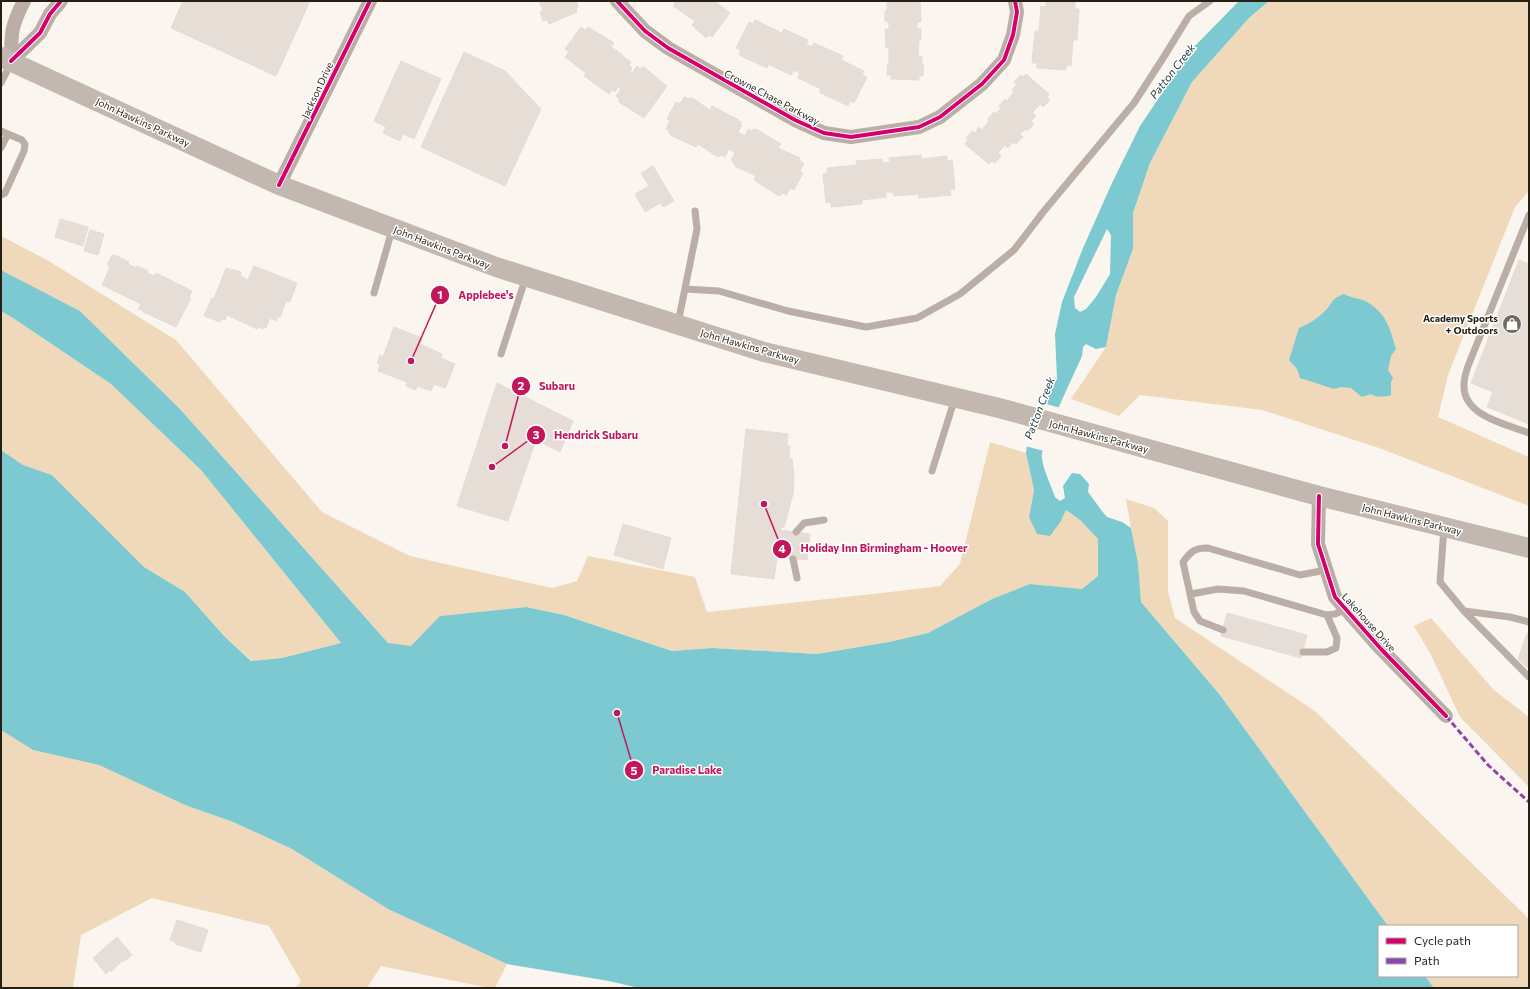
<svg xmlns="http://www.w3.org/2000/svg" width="1530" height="989" viewBox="0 0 1530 989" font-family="Commissioner,sans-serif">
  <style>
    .green { fill: #f0d9bb }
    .water { fill: #7cc9d1; fill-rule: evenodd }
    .pier { fill: #faf5ef }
    .building { fill: #e5ddd6; stroke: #e5dcd5 }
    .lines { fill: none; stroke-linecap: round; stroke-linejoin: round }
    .lane { stroke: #bbaea7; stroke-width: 7 }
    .street { stroke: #bbaea7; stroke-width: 14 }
    .secondary { stroke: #c3b8af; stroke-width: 20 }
    .quiet { stroke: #8e44ad; stroke-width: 3; stroke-dasharray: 6 3; stroke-linecap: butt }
    .cycleway-casing { stroke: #fff; stroke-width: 6 }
    .cycleway { stroke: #d6006c; stroke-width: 4 }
    .labels { text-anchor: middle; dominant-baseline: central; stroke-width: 3; stroke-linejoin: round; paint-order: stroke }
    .street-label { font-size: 10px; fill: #271f14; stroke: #fff }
    .poi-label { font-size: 10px; font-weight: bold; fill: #271f14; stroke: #fff; text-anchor: end }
    .water-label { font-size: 11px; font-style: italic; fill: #1b3438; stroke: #fff }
    .leader { fill: none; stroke: #c2185b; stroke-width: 1.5 }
    .callout-dot { fill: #c2185b; stroke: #fff; stroke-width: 1.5 }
    .mark-label { font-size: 12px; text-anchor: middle; font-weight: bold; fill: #fff }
    .callout-label { font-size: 11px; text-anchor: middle; font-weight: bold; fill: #c2185b; stroke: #fff; stroke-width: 3; stroke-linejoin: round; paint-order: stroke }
  </style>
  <rect width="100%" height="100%" fill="#faf5ef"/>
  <!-- green -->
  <path class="green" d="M1269,1H1529V191L1515,207L1448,375L1438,417L1529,457V506L1379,448L1262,410L1140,395L1119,416L1071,399L1106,347L1116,295L1133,249V213L1150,163L1192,82L1249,18Z
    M1,236L47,260L176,340L322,512L410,556L552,588L577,581L588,556L695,577L707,612L882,593L940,586L960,564L990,442L1026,453L1034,490L1029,517L1061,521L1066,510L1080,520L1098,539V576L1082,589L1030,584L992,599L928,633L889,642L817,654L712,648L672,651L564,615L526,607L441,616L411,647L388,643L180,409L80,311L1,270Z
    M1,311L13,318L111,384L201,470L341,643L282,658L252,661L224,636L185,592L144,567L52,475L23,465L1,450Z
    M1126,499L1154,508L1168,521V591L1175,618L1315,711L1529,919V988H1434L1425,976H1517V926H1388L1220,695L1141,602L1138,563L1131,528Z
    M1431,618L1494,690L1529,717V787L1460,717L1431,655L1414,626Z
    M1,730L33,750L99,765L185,805L233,822L292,849L388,909L507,964L495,988H489L381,966L367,988H295L301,981L269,926L152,898L81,935L73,988H1Z"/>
  <!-- water -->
  <path class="water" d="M1239,1H1269L1249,18L1192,82L1150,163L1133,213V249L1116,295L1106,347L1096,349L1086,344L1083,347L1082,356C1074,375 1040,443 1042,459C1044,472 1051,485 1055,497L1060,501L1065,498L1063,486L1072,473L1080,474L1089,484L1088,492L1102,511L1107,517L1122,522L1131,528L1138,563L1141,602L1220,695L1388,926H1379V976H1425L1434,988H639L609,981L507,964L388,909L292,849L233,822L185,805L99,765L33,750L1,730V450L23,465L52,475L144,567L185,592L224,636L251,661L282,658L341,643L201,470L111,384L13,318L1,311V270L80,311L180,409L388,643L411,646L440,616L526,607L564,615L672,651L712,648L817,654L889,642L928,633L992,599L1030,584L1082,589L1098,576V539L1080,520L1066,510L1061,521L1050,536L1037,534L1029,517L1034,490L1026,453L1029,428L1057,379L1055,334L1062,302L1083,248L1112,183L1140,126L1191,50ZM1107,229L1111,235L1110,274L1096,297L1086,309L1080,312L1075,308L1074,297Z
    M1344,294C1351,298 1358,298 1365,301C1386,312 1390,328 1396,349L1391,356L1388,370L1393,378L1391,382V395C1385,397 1376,398 1371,394L1362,397L1351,388L1341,387L1334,389L1300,378L1297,369L1289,360L1299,328C1309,324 1318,318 1326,310C1334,301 1331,299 1344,294Z"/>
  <!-- pier -->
  <path class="pier" d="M1042,403L1061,408L1044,451L1025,446L1027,428Z"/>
  <!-- building -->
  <path class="building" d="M183,1H310L276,76L171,28Z
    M539,1H576L578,7L576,8L577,12L549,24L547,20L543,21L540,12L543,11Z
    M672,1H715L730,13L712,37L709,35L706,38L692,25L695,21L673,6L675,3Z
    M891,1H920L921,22H917V29H921V40H919L918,56L922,57V65H924L923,76H919V80L891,79V75H887L888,64H889V48H886L885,29H889V22L885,21V11H887V2L891,3Z
    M1046,1H1080L1075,2V9H1079L1077,40H1073L1071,66L1066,65V70L1037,68V63H1032L1035,31H1039L1041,6L1046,7Z
    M755,20L782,33L784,29L808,40L806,44L812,47L814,43L843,56L841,60L864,71L862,75L867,77L854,103L850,101L848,106L819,92L821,89L798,78L800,73L794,70L791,75L768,64L767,68L739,55L741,50L736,48L749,22L753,24Z
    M581,27L585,30L588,27L614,43L611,47L623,55L621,57H624L631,62L629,65L632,68L630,72L632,73L637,66L640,69L644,67L667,86L644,118L619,102V98L616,96L621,89L618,87L615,92L613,90L609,94L584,76L586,73L565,57L569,52L565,49Z
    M464,52L505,71L541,109L505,186L421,147Z
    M401,61L441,79L414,139L403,134L400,141L383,133L386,127L374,121Z
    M1026,74L1049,94L1047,97L1050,100L1043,107L1040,104L1032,113L1036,116L1031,121L1034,124L1027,131L1025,129L1020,134L1023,137L1016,144L1013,142L1008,148L1005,145L998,153L1001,156L995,163L992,161L989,164L965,144L968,140L966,138L972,131L975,133L979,127L982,130L989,121L987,120L994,112L996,114L1001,108L999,106L1005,99L1007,101L1014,92L1012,90L1017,84L1014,82L1021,75L1023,77Z
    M684,97L690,99L691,97L710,110L712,106L739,120L738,121L741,122L740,124L742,125L738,132L745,136L748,129L752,131L753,129L755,130L756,129L781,144L778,148L800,158L799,160L804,164L800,171L803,173L794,190L790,188L786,195L783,193L779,196L754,180L756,176L735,166L736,165L733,164L734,162L731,160L735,153L729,149L725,157L722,155L718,157L698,144L696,147L670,135L671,134L668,132L670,130L666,129L670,121L667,119L676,102L680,104Z
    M921,155V159L947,156V161L952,160L955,189L950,190L951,195L919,198V194L894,196L893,192H886V197L862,200V204L831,207V202L826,203L823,174L828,173L827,168L857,165L856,161L882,159L883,163L890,162L889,158Z
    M653,166L674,201L663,207L660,203L645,212L635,194L649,186L641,173Z
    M60,219L88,227L83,246L55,237Z
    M90,230L104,234L98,255L84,251Z
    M112,255L114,256L115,255L129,262L128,264L136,268L137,266L148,271L147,273L154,276L156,273L192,291L189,297L191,298L176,327L143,312V311L138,309L141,304L102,285L110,267L107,265Z
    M1519,260L1529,264V424L1487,407L1493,392L1471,383Z
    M254,266L297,283L290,302L286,301L280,317H278L276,321L270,318L266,328L264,327L263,329L258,327L257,329L227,315L225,320L221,319L220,322L204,316L212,298L214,299L226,268L241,272L240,276L248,280Z
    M394,327L422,338L420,344L442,354L441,358L455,364L445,388L434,384L431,391L417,386L416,390L406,386L407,382L378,371L380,364L377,363L380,355L383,357Z
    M497,383L573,421L560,452L536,440L508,521L457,506Z
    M746,429L788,434L787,445L790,446L789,458L792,459L794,477L793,494L784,527H781L780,530L810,534L807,560L777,557L774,579L731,574Z
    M623,524L671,538L663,569L614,555Z
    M1227,613L1307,635L1301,658L1221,636Z
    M1527,633L1529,634V669L1518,659Z
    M177,920L208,930L201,952L175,944L176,942L170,940Z
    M117,937L132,955L123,962L122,961L111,972L110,970L106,974L93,958Z"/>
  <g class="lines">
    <!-- lane -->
    <path class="lane" d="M1,83L11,63
      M1,131L8,134L1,148
      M1,195L5,193L24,151L25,144L22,140L8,134
      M1529,215L1468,366C1466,372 1464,378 1464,384C1462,416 1506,424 1529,433
      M685,289L719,291L788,311L866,327L917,318L960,294L1014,250L1044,211L1134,103L1165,55L1189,16L1210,1
      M374,293L392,230
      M678,323L697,229L695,211
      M501,354L526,277
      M932,471L955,398
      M1444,528L1440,582L1464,611L1529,677
      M796,532L804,523L824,520
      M793,559L797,578
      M1191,594L1218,589L1244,591L1327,615L1335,614L1346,609
      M1464,611L1510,617L1529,622
      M1223,630L1200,621L1194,612L1183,562C1191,551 1195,548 1208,548L1300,575L1326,570
      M1303,652H1327L1336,648L1337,638L1327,615"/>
    <!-- street -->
    <path class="street" d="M617,1L645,31L668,48L795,120L824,133L851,137L919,127L940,117L982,84L1004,60L1013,35L1017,12L1015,1
      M11,61L40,33L50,14L61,1
      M11,61C11,34 11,26 24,1
      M279,185L370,1
      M1319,496L1318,544L1335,597L1381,649L1446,716"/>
    <!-- secondary -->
    <path class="secondary" d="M1,57L279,185L496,267L764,352L999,408L1319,496L1529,548"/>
    <!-- quiet -->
    <path class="quiet" d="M1446,716L1488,765L1529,802"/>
    <defs>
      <path id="cycleway" d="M617,1L645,31L668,48L795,120L824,133L851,137L919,127L940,117L982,84L1004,60L1013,35L1017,12L1015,1
        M11,61L40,33L50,14L61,1
        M279,185L370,1
        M1319,496L1318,544L1335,597L1381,649L1446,716"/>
    </defs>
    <!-- cycleway casing -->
    <use href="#cycleway" class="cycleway-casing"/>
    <!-- cycleway -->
    <use href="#cycleway" class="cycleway"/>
  </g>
  <!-- icons -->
  <defs>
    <symbol id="shop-disc" viewBox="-11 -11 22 22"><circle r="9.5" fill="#716a61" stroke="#fff"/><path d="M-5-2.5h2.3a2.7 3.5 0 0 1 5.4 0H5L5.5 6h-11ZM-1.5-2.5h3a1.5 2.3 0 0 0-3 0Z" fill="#fff"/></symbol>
  </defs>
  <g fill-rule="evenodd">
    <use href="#shop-disc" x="1501" y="313" width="22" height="22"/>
  </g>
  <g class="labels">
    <!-- street labels -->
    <g class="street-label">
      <text transform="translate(317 90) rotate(-65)">Jackson Drive</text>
      <text transform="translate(772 97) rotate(28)">Crowne Chase Parkway</text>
      <text transform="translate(143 122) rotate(25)">John Hawkins Parkway</text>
      <text transform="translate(442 247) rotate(21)">John Hawkins Parkway</text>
      <text transform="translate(750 346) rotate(16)">John Hawkins Parkway</text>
      <text transform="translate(1099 436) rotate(15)">John Hawkins Parkway</text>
      <text transform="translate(1412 519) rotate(14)">John Hawkins Parkway</text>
      <text transform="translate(1369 622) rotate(48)">Lakehouse Drive</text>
    </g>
    <!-- poi labels -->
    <g class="poi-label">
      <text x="1498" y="318">Academy Sports<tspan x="1498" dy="12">+ Outdoors</tspan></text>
    </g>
    <!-- water labels -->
    <g class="water-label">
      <text transform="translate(1172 71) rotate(-52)">Patton Creek</text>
      <text transform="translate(1039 408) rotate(-69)">Patton Creek</text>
    </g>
  </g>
  <!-- callouts -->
  <path class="leader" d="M411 361L440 295M505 446L521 386M492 467L536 435M764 504L782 549M617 713L634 770"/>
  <g class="callout-dot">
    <circle cx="411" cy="361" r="4"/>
    <circle cx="505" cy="446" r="4"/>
    <circle cx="492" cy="467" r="4"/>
    <circle cx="764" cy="504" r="4"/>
    <circle cx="617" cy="713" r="4"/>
    <circle cx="440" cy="295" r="10"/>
    <circle cx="521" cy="386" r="10"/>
    <circle cx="536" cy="435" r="10"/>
    <circle cx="782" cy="549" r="10"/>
    <circle cx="634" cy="770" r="10"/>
  </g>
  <g class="mark-label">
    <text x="440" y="299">1</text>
    <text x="521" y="390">2</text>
    <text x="536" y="439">3</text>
    <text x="782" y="553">4</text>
    <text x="634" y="775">5</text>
  </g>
  <g class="callout-label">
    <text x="486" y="299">Applebee's</text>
    <text x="557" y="390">Subaru</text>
    <text x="596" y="439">Hendrick Subaru</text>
    <text x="884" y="552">Holiday Inn Birmingham - Hoover</text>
    <text x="687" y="774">Paradise Lake</text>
  </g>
  <!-- border -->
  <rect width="1530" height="989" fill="none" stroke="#271f14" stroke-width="4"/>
  <!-- legend -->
  <rect x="1378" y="925" width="140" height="52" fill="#ffffff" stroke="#a9a5a1"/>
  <rect x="1386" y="938" width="20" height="6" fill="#d6006c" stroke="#a9a5a1"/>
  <text x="1414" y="945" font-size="12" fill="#271f14">Cycle path</text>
  <rect x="1386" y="958" width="20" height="6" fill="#8e44ad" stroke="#a9a5a1"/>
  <text x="1414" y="965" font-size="12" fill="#271f14">Path</text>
</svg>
